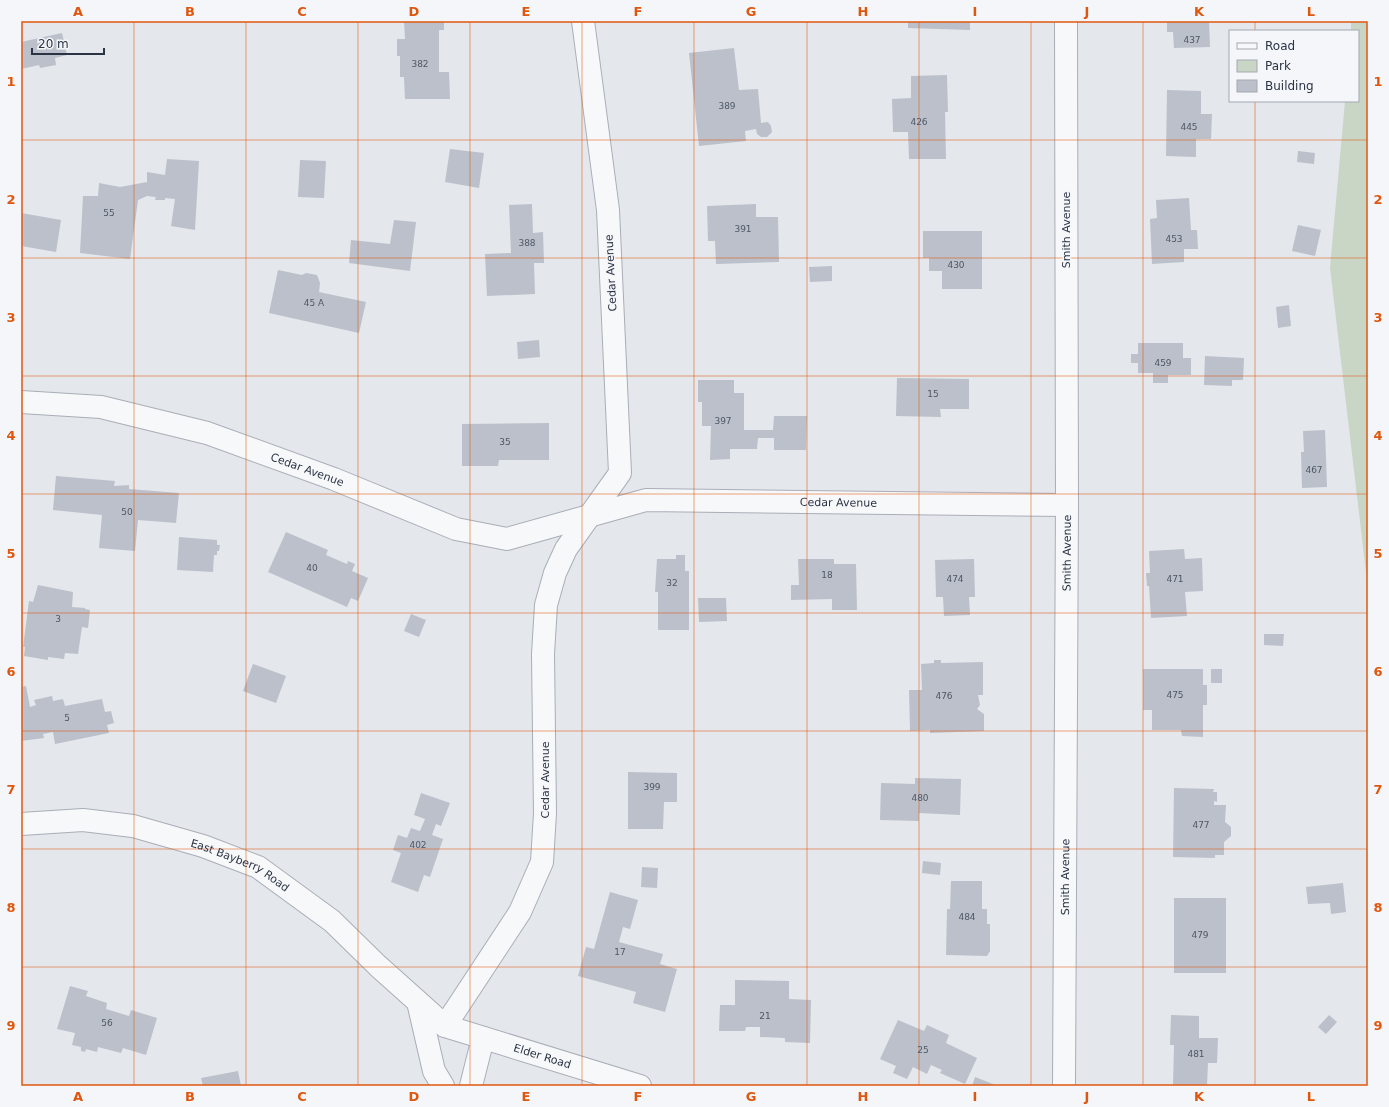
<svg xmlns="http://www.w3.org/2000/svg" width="1389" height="1107" viewBox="0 0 1389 1107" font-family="'DejaVu Sans',sans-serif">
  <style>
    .green { fill: #c9d6c5 }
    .building { fill: #bbc0ca }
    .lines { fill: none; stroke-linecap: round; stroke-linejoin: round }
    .street-casing { stroke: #a9aeb7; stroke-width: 24 }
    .street { stroke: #f7f8fa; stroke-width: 22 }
    .grid { fill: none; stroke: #df570f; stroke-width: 1; stroke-opacity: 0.55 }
    .labels { text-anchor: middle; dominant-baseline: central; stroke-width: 3; stroke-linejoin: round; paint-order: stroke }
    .number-label { font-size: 9px; fill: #4f5766 }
    .street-label { font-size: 11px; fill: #2b3445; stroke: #f4f6f9 }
    .neatline { fill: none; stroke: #df570f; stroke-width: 1.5 }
    .grid-label { font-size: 13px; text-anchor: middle; font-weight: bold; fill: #df570f }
  </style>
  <rect width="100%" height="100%" fill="#e4e7ec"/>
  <!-- green -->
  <path class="green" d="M1351,21H1368V589L1330,268L1345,101H1358V31H1351Z"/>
  <!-- building -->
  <path class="building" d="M404,21H444V30H439V72H449L450,99H405L404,77H400V56H397V39H405Z
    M908,21H970V30L908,28Z
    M1167,21H1209L1210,47L1174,48L1173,32H1167Z
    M62,33L67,55L55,58L56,65L40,68L39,65L21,69V42Z
    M734,48L739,90L758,89L761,123L768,122L771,126L772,132L767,137H761L757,134L756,129L745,131L746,141L699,146L689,53Z
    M947,75L948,112H945L946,159H909L908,132H893L892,99L911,98V76Z
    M1167,90L1201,91V114H1212L1211,139H1196V157L1166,156Z
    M450,149L484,153L479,188L445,182Z
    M1298,151L1315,153L1314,164L1297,162Z
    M167,159L199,161L195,230L171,226L175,199L165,198V200H155L156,197L147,196L138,200L130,259L80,253L83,196H98L99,183L120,187L147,182V172L165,175Z
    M300,160L326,161L324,198L298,197Z
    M1189,198L1191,230H1197L1198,249H1184V262L1152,264L1150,219L1157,218L1156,200Z
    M532,204L533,233L543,232L544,263H534L535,294L487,296L485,254L511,253L509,205Z
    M756,204V217H778L779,262L716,264L715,241H708L707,206Z
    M21,213L61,220L56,252L21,246Z
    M394,220L416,222L410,271L349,263L351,240L390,244Z
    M1298,225L1321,230L1315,256L1292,251Z
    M923,231H982V289H942V271H929V258H923Z
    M832,266V281L810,282L809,267Z
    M278,270L302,275L306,273L317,275L320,283L319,292L366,302L359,333L269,313Z
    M1289,305L1291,326L1278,328L1276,307Z
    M539,340L540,357L518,359L517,342Z
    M1138,343H1183V358H1191V375H1168V383H1153V373H1138V363H1131V354H1138Z
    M1205,356L1244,358L1243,380H1232V386L1204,385Z
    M897,378L969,379V409H940L941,417L896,416Z
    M698,380H734V393H744V430H773L774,416H807L806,450H774V438H758L757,449H730V459L710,460L711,426H702V402H698Z
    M549,423V460H499L498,466H462V424Z
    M1325,430L1327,487L1302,488L1301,452H1304L1303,431Z
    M56,476L115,481L114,486L129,485V489L179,493L176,523L138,520L135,551L99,548L102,515L53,510Z
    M286,532L328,550L326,555L347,564L348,561L355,564L352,571L368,578L358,601L351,598L347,607L268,572Z
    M179,537L217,540V545H220L219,551H217V555H214L213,572L177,570Z
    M1184,549L1185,559L1202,558L1203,591L1185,592L1187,616L1151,618L1149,586H1147L1146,573H1150L1149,551Z
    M676,555H685V571H689V630H658V592H655L657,559H676Z
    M798,559H834V564H856L857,610H832V599L791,600V585H799Z
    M974,559L975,597H969L970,615L944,616L943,597H936L935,560Z
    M38,585L73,592L72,607L85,608V609L90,610L88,628L82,627L78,654L65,653L64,659L48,657V660L24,656L25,647H23L29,601L33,602Z
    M698,598H726L727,621L699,622Z
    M411,614L426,620L419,637L404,631Z
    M1264,634H1284L1283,646L1264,645Z
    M934,660H941V663L983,662V695H978L980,705L977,709L984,714V731L930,733V730L910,731L909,690H922L921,664L934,663Z
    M253,664L286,676L276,703L243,691Z
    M1143,669H1203V685H1207V705H1203V737L1182,736L1181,730H1152V710H1143Z
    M1211,669H1222V683H1211Z
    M26,686L30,707L36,705L34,700L52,696L53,701L63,699L65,706L102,699L105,712L111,711L114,723L107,725L109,733L55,744L53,732L43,734L44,738L21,741V687Z
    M628,772L677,773V802H664L663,829H628Z
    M915,778L961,779L960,815L919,813V821L880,820L881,783L915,784Z
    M1174,788L1214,789L1213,792H1217V802L1214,801V805H1226L1225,822L1231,827V836L1224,842V855H1215V858L1173,857Z
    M421,793L450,803L441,826L436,824L432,835L443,839L430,877L424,875L418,892L391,882L401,853L393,850L398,835L407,838L411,828L420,831L425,819L414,815Z
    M923,861L941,863L940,875L922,873Z
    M642,867L658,868L657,888L641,887Z
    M951,881H982V909H987V924H990V951L987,956L946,955L947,909H950Z
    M1343,883L1346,912L1331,914L1330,903L1308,904L1306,887Z
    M610,892L638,900L630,929L623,927L619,942L663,954L660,964L677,969L665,1012L633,1003L636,992L578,976L586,947L594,949Z
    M1174,898H1226V973H1174Z
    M735,980L789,981V999L811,1000L810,1043L785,1042V1038L760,1037V1027H746L745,1031H719L720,1005H735Z
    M70,986L88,991L86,996L107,1003L106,1009L129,1016L131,1010L157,1018L146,1055L123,1048L121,1053L98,1047L97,1052L86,1049L85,1052L81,1051V1047L72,1045L75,1033L57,1029Z
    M1171,1015L1199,1016V1038H1218L1217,1063H1208L1207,1086H1173L1174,1045H1170Z
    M1329,1015L1337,1022L1326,1034L1318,1027Z
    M898,1020L924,1031L927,1025L949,1035L946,1043L977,1058L965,1084L940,1073L942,1070L931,1065L927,1074L913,1067L907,1079L893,1073L896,1066L880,1059Z
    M238,1071L241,1086H203L201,1078Z
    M975,1077L998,1086H972Z"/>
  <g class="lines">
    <defs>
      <g id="street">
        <path id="s1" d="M21,402L101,407L207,433L334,479L456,529L507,539L646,500L1067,505"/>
        <path id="s2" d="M21,824L83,820L133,826L203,846L258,867L332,921L378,966L445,1026L640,1086"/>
        <path d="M418,1002L434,1071L443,1086"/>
        <path d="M445,1026L520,912L542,862L545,813L543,654L546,605L555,573L566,549L620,473L608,210L583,21"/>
        <path d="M471,1086L483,1038"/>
        <path id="s3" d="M1064,1086L1067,505L1066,21"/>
      </g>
    </defs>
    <!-- street casing -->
    <use href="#street" class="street-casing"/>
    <!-- street -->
    <use href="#street" class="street"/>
  </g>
  <!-- grid -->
  <path class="grid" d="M134,21V1086M246,21V1086M358,21V1086M470,21V1086M582,21V1086M694,21V1086M807,21V1086M919,21V1086M1031,21V1086M1143,21V1086M1255,21V31M1255,101V1086M21,140H1368M21,258H1368M21,376H1368M21,494H1368M21,613H1368M21,731H1368M21,849H1368M21,967H1368"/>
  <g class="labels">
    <!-- number labels -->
    <g class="number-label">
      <text x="1192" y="40">437</text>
      <text x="420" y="64">382</text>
      <text x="727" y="106">389</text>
      <text x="919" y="122">426</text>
      <text x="1189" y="127">445</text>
      <text x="109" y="213">55</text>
      <text x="743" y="229">391</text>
      <text x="1174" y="239">453</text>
      <text x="527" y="243">388</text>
      <text x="956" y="265">430</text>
      <text x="314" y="303">45 A</text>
      <text x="1163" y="363">459</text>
      <text x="933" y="394">15</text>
      <text x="723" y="421">397</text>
      <text x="505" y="442">35</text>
      <text x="1314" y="470">467</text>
      <text x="127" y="512">50</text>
      <text x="312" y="568">40</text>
      <text x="827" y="575">18</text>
      <text x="955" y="579">474</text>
      <text x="1175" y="579">471</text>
      <text x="672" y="583">32</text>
      <text x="58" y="619">3</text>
      <text x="1175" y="695">475</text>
      <text x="944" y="696">476</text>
      <text x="67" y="718">5</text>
      <text x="652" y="787">399</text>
      <text x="920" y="798">480</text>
      <text x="1201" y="825">477</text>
      <text x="418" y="845">402</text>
      <text x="967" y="917">484</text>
      <text x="1200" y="935">479</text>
      <text x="620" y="952">17</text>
      <text x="765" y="1016">21</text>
      <text x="107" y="1023">56</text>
      <text x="923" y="1050">25</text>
      <text x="1196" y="1054">481</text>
    </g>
    <!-- street labels -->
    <g class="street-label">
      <text transform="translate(1066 230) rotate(-90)">Smith Avenue</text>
      <text transform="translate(611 273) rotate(-93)">Cedar Avenue</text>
      <text stroke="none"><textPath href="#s1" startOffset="296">Cedar Avenue</textPath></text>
      <text stroke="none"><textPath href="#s1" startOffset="845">Cedar Avenue</textPath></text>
      <text stroke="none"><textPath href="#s3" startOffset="533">Smith Avenue</textPath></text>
      <text transform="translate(545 780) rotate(-90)">Cedar Avenue</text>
      <text stroke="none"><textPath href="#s2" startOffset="227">East Bayberry Road</textPath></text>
      <text stroke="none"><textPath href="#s3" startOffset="209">Smith Avenue</textPath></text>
      <text stroke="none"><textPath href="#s2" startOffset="592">Elder Road</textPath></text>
    </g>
  </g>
  <!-- border -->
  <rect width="1389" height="1107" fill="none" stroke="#f4f6f9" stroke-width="44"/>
  <!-- legend -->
  <rect x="1229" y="30" width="130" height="72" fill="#f4f6f9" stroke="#a4a8b1"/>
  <rect x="1237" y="43" width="20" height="6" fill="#f7f8fa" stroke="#a4a8b1"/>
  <text x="1265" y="50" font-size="12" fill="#2b3445">Road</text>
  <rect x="1237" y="60" width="20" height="12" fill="#c9d6c5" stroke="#a4a8b1"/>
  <text x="1265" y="70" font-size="12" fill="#2b3445">Park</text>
  <rect x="1237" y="80" width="20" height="12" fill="#bbc0ca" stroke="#a4a8b1"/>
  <text x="1265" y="90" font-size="12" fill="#2b3445">Building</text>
  <!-- scale -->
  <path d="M32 48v6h72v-6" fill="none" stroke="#2b3445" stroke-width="2"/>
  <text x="38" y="48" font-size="12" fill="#2b3445" stroke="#f4f6f9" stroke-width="3" paint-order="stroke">20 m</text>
  <rect x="22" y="22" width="1345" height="1063" class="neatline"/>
  <g class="grid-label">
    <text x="78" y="16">A</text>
    <text x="190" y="16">B</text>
    <text x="302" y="16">C</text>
    <text x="414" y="16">D</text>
    <text x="526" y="16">E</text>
    <text x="638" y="16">F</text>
    <text x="751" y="16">G</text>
    <text x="863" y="16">H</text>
    <text x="975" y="16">I</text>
    <text x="1087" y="16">J</text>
    <text x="1199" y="16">K</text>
    <text x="1311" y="16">L</text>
    <text x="11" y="86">1</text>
    <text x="1378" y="86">1</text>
    <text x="11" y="204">2</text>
    <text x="1378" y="204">2</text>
    <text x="11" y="322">3</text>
    <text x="1378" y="322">3</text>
    <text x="11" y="440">4</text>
    <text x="1378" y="440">4</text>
    <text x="11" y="558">5</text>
    <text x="1378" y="558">5</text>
    <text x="11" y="676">6</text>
    <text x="1378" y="676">6</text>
    <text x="11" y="794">7</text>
    <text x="1378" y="794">7</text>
    <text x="11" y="912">8</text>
    <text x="1378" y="912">8</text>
    <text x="11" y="1030">9</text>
    <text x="1378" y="1030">9</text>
    <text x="78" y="1101">A</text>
    <text x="190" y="1101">B</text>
    <text x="302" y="1101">C</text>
    <text x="414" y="1101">D</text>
    <text x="526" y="1101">E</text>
    <text x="638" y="1101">F</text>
    <text x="751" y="1101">G</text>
    <text x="863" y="1101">H</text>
    <text x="975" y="1101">I</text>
    <text x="1087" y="1101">J</text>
    <text x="1199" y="1101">K</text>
    <text x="1311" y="1101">L</text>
  </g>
</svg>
